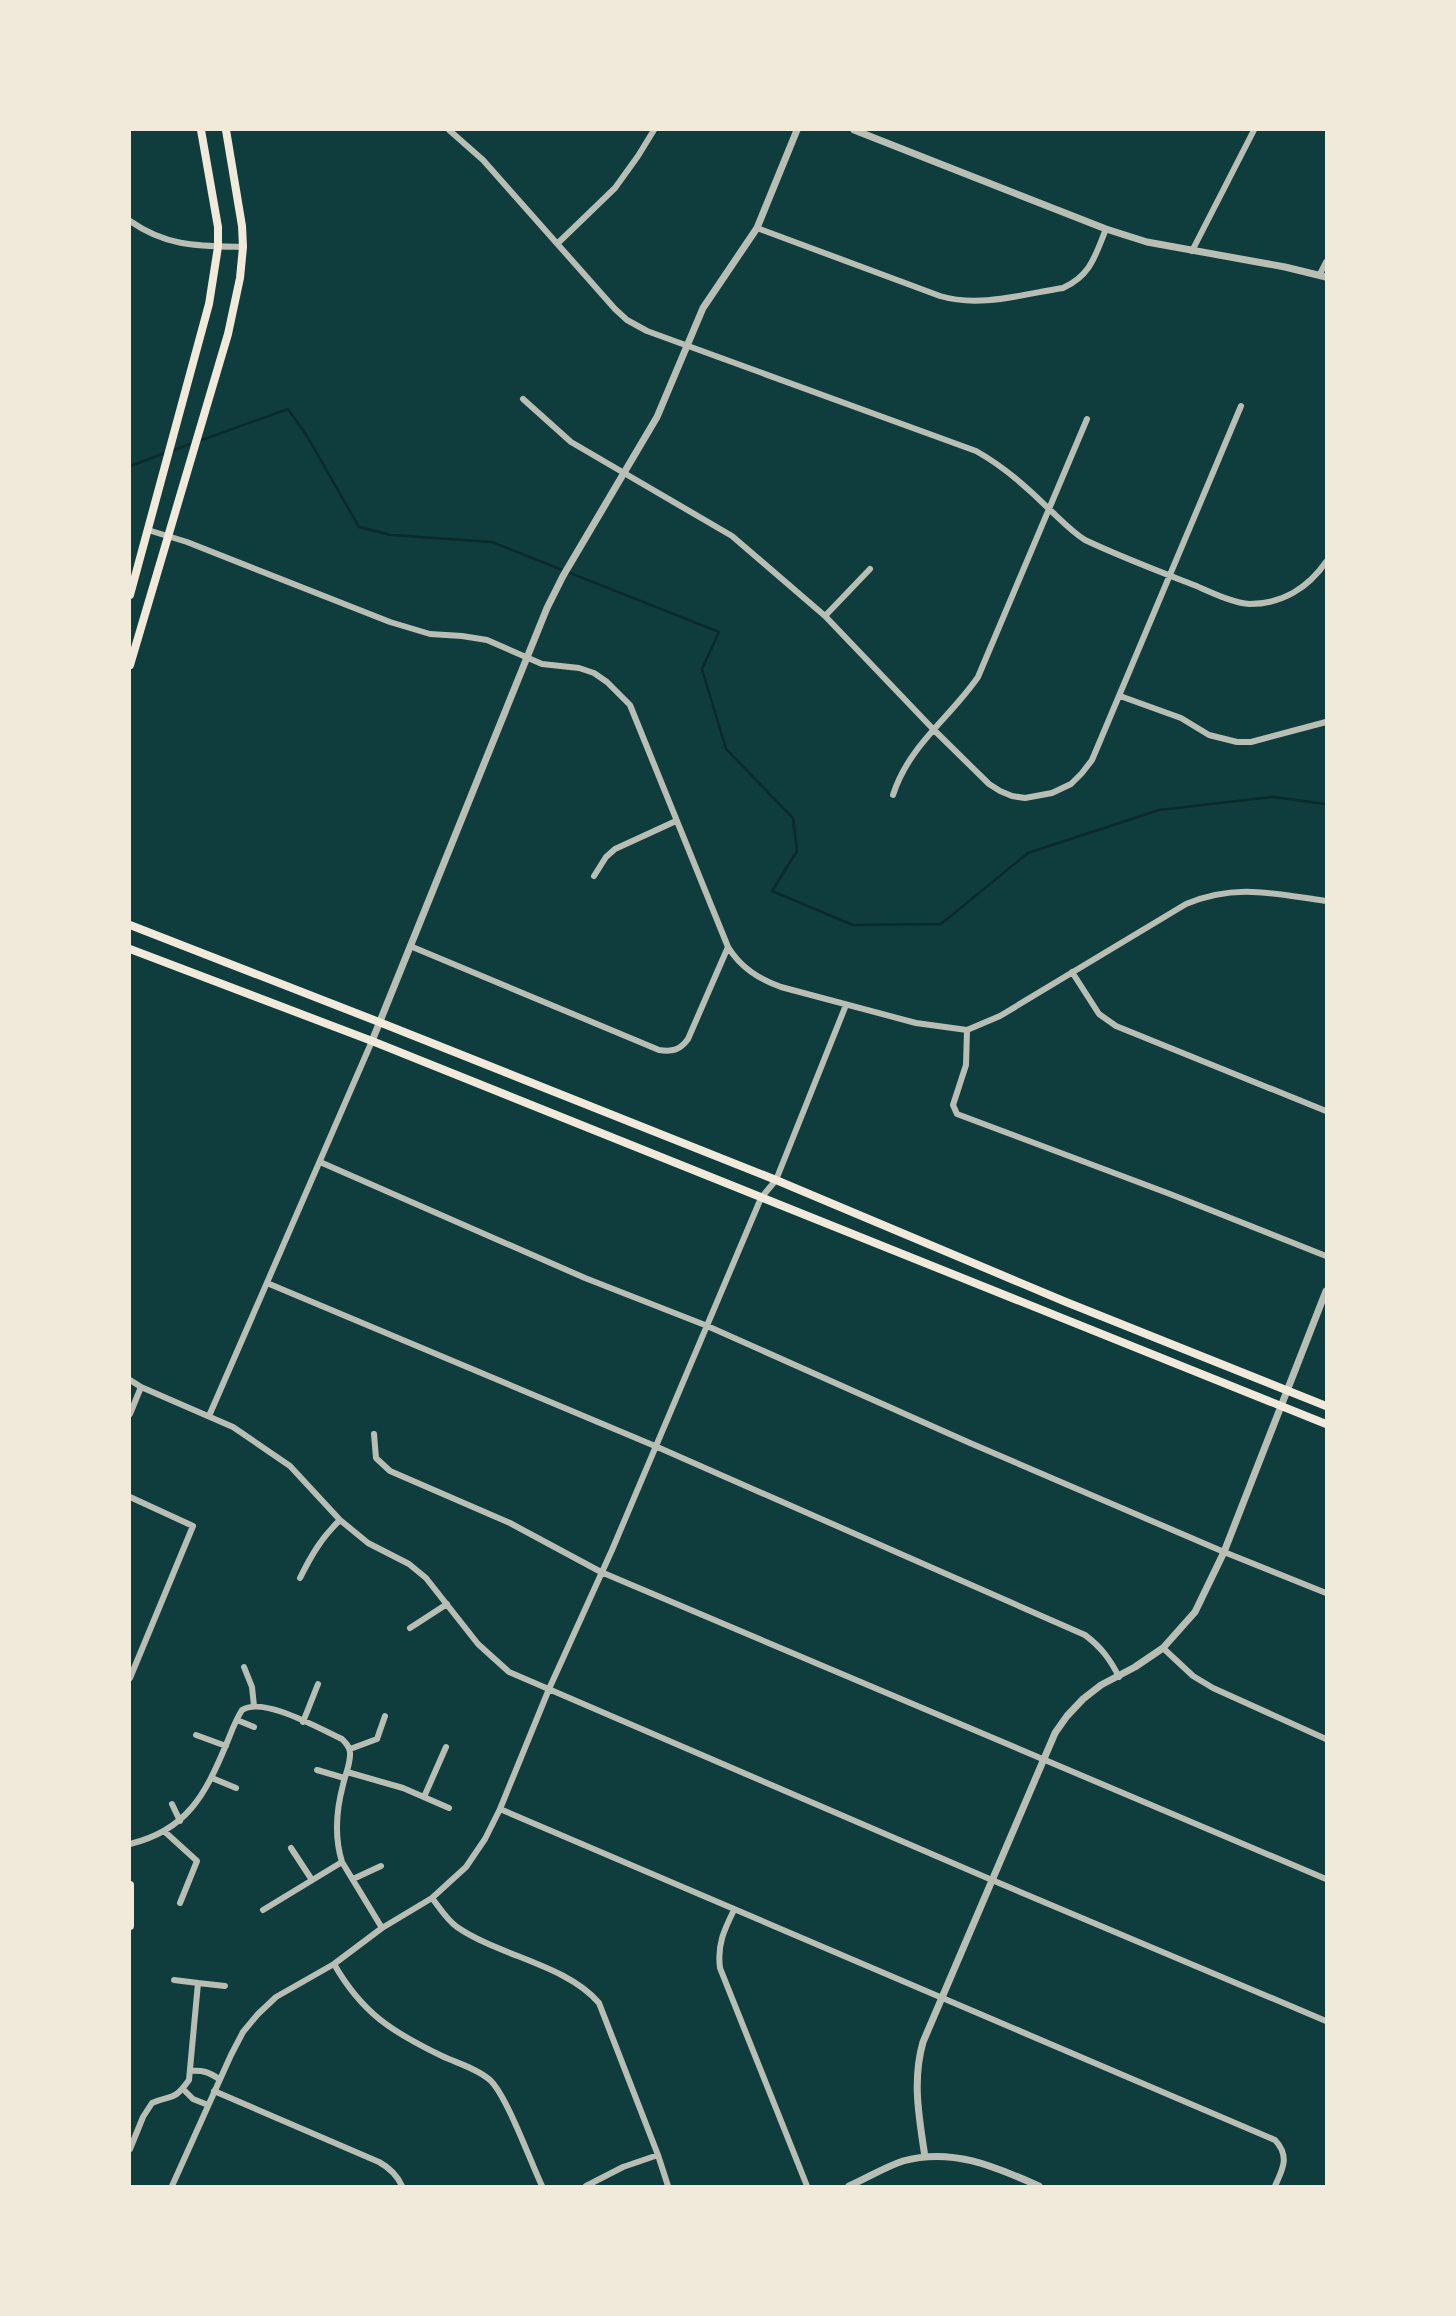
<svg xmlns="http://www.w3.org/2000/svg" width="1456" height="2316" viewBox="0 0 1456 2316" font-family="Georgia,serif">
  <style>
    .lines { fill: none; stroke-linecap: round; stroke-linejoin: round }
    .stream { stroke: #0a2a2b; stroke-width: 2.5 }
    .minor { stroke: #b8beb3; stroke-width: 6 }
    .tertiary { stroke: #b8beb3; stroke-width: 7 }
    .secondary { stroke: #f1e9da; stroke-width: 8 }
  </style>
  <rect width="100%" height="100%" fill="#0f3d3e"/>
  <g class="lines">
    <!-- stream -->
    <path class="stream" d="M171,451L288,409L307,436L359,527L391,535L492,542L719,632L702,669L726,749L793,818L797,851L772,891L853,925L941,924L1028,853L1159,810L1273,797L1326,804
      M130,466L165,453"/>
    <!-- minor -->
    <path class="minor" d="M449,130L483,160L615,309L627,320L647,331L976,451C1003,466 1026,486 1048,508C1061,520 1071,531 1085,540C1121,557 1158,571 1194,585C1211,592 1232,603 1250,604C1282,604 1308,588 1326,562
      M130,221C167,247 199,246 243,247
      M757,228L940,296C980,308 1023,294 1063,288C1091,275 1095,256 1106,229
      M558,243L615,188L638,156L654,130
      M1192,251L1254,130
      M1320,274L1326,262
      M523,399L571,442L732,536L825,616L933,729L989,784L1000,791L1012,796L1025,798L1052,793L1071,784L1082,773L1092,760L1241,406
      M148,530L187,542L390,622L430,634L462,636L487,640L542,664L579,668L594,673L607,682L630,705L728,947C741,968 759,979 781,987L916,1023L967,1030L1000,1016L1186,904C1237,883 1274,894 1326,901
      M825,616L870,569
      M1120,696L1181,718L1209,735L1237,742H1251L1326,722
      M893,795C909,745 949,719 978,677L1087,419
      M594,876L606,857L615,849L676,821
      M410,946L659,1050C673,1052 680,1050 688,1039L728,947
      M1072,972L1099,1014L1116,1026L1326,1111
      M967,1030L966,1065L953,1105L957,1114L1170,1194L1326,1256
      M320,1162L585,1278L705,1325L970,1443L1224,1552L1326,1593
      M267,1283L655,1446L1085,1635C1101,1647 1110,1659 1119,1677
      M130,1380L141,1387L233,1427L290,1466L340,1520L368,1543L409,1564L426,1578L478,1644L509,1672L992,1880L1326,2021
      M130,1414L141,1387
      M209,1416L372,1041
      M374,1434L376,1458L390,1471L510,1523L601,1572L1326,1879
      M130,1497L193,1526L130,1678
      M300,1578C311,1556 321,1538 340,1520
      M410,1628L447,1604
      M1163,1648L1193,1676L1213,1688L1326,1739
      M244,1667L252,1687L254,1706
      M237,1720L254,1727
      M303,1722L318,1684
      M196,1735L226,1746
      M350,1749L377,1739L385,1716
      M317,1770L344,1778
      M347,1772L403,1788L449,1808
      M212,1778L236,1788
      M424,1797L446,1747
      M172,1804L180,1821
      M500,1809L1275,2140C1290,2156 1283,2169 1275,2186
      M164,1831L197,1861L180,1903
      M130,1844C187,1830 205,1795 226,1745C231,1733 235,1721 242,1710C263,1696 320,1729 342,1739C346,1743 349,1746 350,1752C351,1763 345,1775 343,1785C336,1811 334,1836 342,1862L382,1928
      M291,1848L312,1880
      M353,1879L381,1866
      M432,1898C439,1907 447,1920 457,1927C499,1956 567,1965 599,2003L658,2155L668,2186
      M263,1910L342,1862
      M734,1910C724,1930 717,1945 720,1968L807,2186
      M334,1964C362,2013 392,2032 442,2056C457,2063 478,2069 490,2080C507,2096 531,2163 542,2186
      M174,1980L198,1983
      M190,2071C203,2070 209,2072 219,2079
      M183,2089L193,2099L208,2105
      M214,2091L379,2162C390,2168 397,2175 402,2186
      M130,2149L143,2117L152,2103C173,2094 173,2102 189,2080L198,1983L225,1986
      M172,2186L231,2055L243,2032L258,2014L276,1997L334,1964L382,1928L432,1898L466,1867L485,1839L500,1809L549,1689L612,1550L761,1198L776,1180L846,1005
      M586,2186L623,2167L658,2155"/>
    <!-- tertiary -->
    <path class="tertiary" d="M854,130L1106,229L1147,242L1285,267L1326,277
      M372,1041L547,608L563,576L657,417L703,308L757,228L797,130
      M925,2157C919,2117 912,2081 923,2042L1055,1733L1067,1716L1083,1699L1101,1685L1135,1667L1163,1648L1195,1612L1224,1552L1326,1291
      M849,2186C867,2178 885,2167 903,2161C952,2147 996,2167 1039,2186"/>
    <!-- secondary -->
    <path class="secondary" d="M130,595L209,304L218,247V227L201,130
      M130,665L228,334L240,278L243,247L242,226L226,130
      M130,925L379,1022L776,1180L1066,1302L1326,1406
      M130,949L372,1041L1326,1424
      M130,1885V1926"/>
  </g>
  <!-- border -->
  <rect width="1456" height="2316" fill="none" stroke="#f1e9da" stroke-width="262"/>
</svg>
